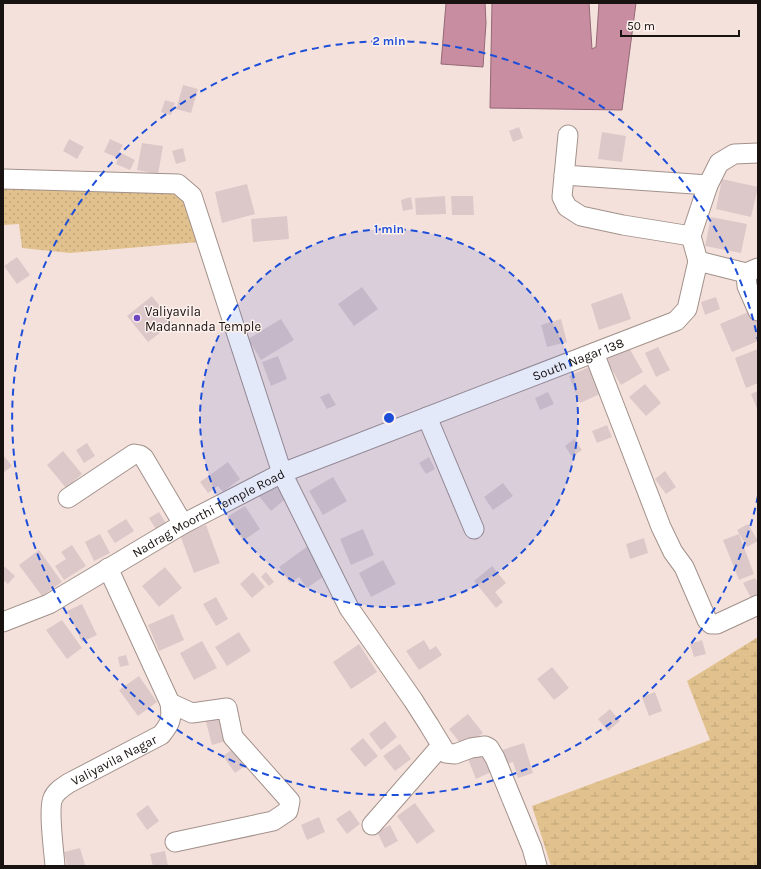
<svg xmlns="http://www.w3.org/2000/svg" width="761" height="869" viewBox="0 0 761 869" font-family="Karla,sans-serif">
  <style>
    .wetland { fill: url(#wetland-marsh) }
    .park { fill: url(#park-dots) }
    .water { fill: #c98da2; stroke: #946876 }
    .building { fill: #dcc8c8 }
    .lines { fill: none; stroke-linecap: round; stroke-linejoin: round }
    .minor-casing { stroke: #a2918b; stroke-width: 21 }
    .minor { stroke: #fff; stroke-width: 19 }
    .ring { fill: none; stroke: #1d4ed8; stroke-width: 2; stroke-dasharray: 7 5 }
    .poi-dot { fill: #6e47c0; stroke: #fcf0ed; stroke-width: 1.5 }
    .labels { text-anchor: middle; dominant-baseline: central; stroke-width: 3; stroke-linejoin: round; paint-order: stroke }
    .poi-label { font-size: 13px; fill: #181210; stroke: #fcf0ed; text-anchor: start }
    .street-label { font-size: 13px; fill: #181210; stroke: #fcf0ed }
    .centre { fill: #1d4ed8; stroke: #fcf0ed; stroke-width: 2 }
    .ring-label { font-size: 12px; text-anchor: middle; font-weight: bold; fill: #1d4ed8; stroke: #fcf0ed; stroke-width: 3; stroke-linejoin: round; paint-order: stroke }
  </style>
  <defs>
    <pattern id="wetland-marsh" width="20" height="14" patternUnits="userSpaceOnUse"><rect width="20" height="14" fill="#e1c18d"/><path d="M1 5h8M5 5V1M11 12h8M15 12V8" fill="none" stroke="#c0a579"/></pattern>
    <pattern id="park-dots" width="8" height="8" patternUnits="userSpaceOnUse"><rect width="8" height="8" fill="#e1c18d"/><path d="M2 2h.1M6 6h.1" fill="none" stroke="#c0a579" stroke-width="1.8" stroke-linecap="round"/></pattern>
  </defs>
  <rect width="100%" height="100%" fill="#f5e1dc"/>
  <!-- wetland -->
  <path class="wetland" d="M758,637V866H551L532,806L710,740L687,681Z"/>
  <!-- park -->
  <path class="park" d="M3,186L181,194L199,242L70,253L22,248L19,224L3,225Z"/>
  <!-- water -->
  <path class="water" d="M446,3H485L486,23L483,67L441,64Z
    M492,3H589L592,49L596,47L599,3H636L622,110L490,108Z"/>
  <!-- building -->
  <path class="building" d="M183,85L198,89L191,113L176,109Z
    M165,100L175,103L171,115L161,112Z
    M519,127L523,138L513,142L509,131Z
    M602,132L626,136L622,162L598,159Z
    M69,139L84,147L77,159L63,151Z
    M110,139L123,145L119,152L135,160L130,170L116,164L118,158L104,152Z
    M142,143L163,146L158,174L137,170Z
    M183,148L186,161L176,164L172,151Z
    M722,179L758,187L751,217L716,209Z
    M247,184L255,214L222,223L215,192Z
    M445,196L446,214L416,215L415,198Z
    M451,196H473L474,215H452Z
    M411,197L413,209L403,211L401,200Z
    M287,216L289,239L253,242L251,219Z
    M711,217L747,224L741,253L705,246Z
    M17,257L30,275L17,284L4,266Z
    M362,287L378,309L354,326L338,304Z
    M622,293L631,319L599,330L591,304Z
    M152,296L173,323L148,342L127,316Z
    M716,297L720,309L705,315L701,302Z
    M753,310L758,322V341L732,352L720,324Z
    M281,319L294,340L261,360L248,339Z
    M561,319L567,342L547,347L541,325Z
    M628,346L643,372L621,385L606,360Z
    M658,347L670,370L656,377L645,353Z
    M758,349V383L746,388L735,358Z
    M278,356L287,379L271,386L262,362Z
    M589,367L600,394L580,403L569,376Z
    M645,384L661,403L646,416L629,397Z
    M758,391V411L751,394Z
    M548,392L554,404L540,410L535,398Z
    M329,393L336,405L327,409L320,397Z
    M607,425L612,437L597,443L592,431Z
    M574,439L582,450L572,457L565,446Z
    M87,443L95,456L84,463L76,450Z
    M63,451L82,474L66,488L47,465Z
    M3,455L12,466L3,473Z
    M429,457L435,469L426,474L419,463Z
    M228,462L240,479L223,492L218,486L208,493L200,482Z
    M665,471L676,487L666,494L655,479Z
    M333,477L347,501L323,515L309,491Z
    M276,480L289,496L271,511L258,495Z
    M503,483L513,496L493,510L484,497Z
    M245,506L260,529L243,541L227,517Z
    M159,512L167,525L157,531L149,518Z
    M126,519L134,531L115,543L107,531Z
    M748,524L758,541L747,547L737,530Z
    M206,525L220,563L194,573L180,535Z
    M363,529L374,555L351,565L340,539Z
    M100,534L110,553L94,561L85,542Z
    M739,534L754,574L739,580L723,540Z
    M644,538L648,553L630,559L626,544Z
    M312,543L326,563L318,569L323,577L307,588L299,577L290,583L279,567Z
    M72,545L86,566L64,580L55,566L66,559L61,552Z
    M39,550L62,582L42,596L19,565Z
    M383,560L396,584L371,597L359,573Z
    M492,566L506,583L495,592L503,602L496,608L474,581Z
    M5,567L15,576L8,584L3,580V568Z
    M165,567L182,588L159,607L142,586Z
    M253,572L265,587L252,598L240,584Z
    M266,572L274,582L269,586L261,577Z
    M755,578L758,583V594L751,598L743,583Z
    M216,597L228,619L216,626L203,604Z
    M82,604L97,635L82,642L67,611Z
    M173,614L184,640L159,651L148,625Z
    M62,620L82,648L67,659L46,630Z
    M239,632L251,651L227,666L215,647Z
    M424,640L430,650L436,646L442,655L419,670L406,651Z
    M702,640L706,654L694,657L690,644Z
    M202,641L217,668L194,680L180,653Z
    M359,644L377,672L351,689L333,662Z
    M126,655L129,665L120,667L118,657Z
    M552,667L569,688L554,700L537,679Z
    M139,676L157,702L138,716L119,690Z
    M655,692L662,711L649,716L642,697Z
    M610,709L620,721L608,731L598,719Z
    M219,714L226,741L212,745L205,718Z
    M468,714L483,733L464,748L449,729Z
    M385,721L397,737L381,750L369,734Z
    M363,738L378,756L365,767L350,749Z
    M524,743L533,773L518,778L513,762L503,765L499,751Z
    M400,744L411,759L395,771L383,756Z
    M237,746L249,763L235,773L223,756Z
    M483,753L491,772L476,779L468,759Z
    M415,803L435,831L417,844L397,816Z
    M148,805L159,821L147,830L136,814Z
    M350,810L360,824L347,834L336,819Z
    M319,817L325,832L307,840L301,825Z
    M390,825L398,841L385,848L377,832Z
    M80,848L85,865L80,866H67L64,852Z
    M165,851L168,866H153L150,854Z"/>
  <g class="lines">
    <defs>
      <g id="minor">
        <path d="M568,135L562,197L567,207L581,216L623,225L691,236"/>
        <path d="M564,175L708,185"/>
        <path d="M3,179L178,184L192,196L282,473L349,608L413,700L429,725L446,753L455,754L471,748L485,746L489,748L495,758L532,848L537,866"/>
        <path d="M698,261L746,273L758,268"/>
        <path d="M746,273L747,286L758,311"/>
        <path d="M594,353L661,527L673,552L684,567L707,620L711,624H717L758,605"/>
        <path d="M427,417L474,529"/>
        <path d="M68,498L134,454L140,455L144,458L183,524"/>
        <path id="s1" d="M3,622L49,604L183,524L282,473L676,321L687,309L698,261L691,236L708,185L719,163L734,154L758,153"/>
        <path d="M170,703L192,713L227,708L233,737L290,801L288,811L273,821L175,842"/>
        <path d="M372,825L441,746"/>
        <path id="s2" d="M55,866C54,852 48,809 53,798C56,791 63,787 69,783L161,735C171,723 172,719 170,703L108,568"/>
      </g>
    </defs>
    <!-- minor casing -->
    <use href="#minor" class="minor-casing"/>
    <!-- minor -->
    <use href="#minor" class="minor"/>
  </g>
  <!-- distance rings -->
  <circle cx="389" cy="418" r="189" fill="#1d4ed8" fill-opacity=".12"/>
  <g class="ring">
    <circle cx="389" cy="418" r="189"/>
    <path d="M758 496A377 377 0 1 1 758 340"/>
  </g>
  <!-- markers -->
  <circle class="poi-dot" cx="137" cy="318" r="4"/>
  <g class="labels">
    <!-- poi labels -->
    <g class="poi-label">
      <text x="145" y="311">Valiyavila<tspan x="145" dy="15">Madannada Temple</tspan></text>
    </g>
    <!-- street labels -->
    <g class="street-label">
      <text stroke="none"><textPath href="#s1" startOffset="634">South Nagar 138</textPath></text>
      <text stroke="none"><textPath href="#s1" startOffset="233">Nadrag Moorthi Temple Road</textPath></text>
      <text stroke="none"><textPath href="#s2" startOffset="141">Valiyavila Nagar</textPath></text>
    </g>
  </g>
  <circle cx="389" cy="418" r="6" class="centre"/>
  <g class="ring-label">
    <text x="389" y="45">2 min</text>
    <text x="389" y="233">1 min</text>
  </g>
  <!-- border -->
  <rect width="761" height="869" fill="none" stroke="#181210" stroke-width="8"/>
  <!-- scale -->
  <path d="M621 30v6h118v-6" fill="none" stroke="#181210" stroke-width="2"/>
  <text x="627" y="30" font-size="12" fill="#181210" stroke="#fcf0ed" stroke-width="3" paint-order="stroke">50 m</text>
</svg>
